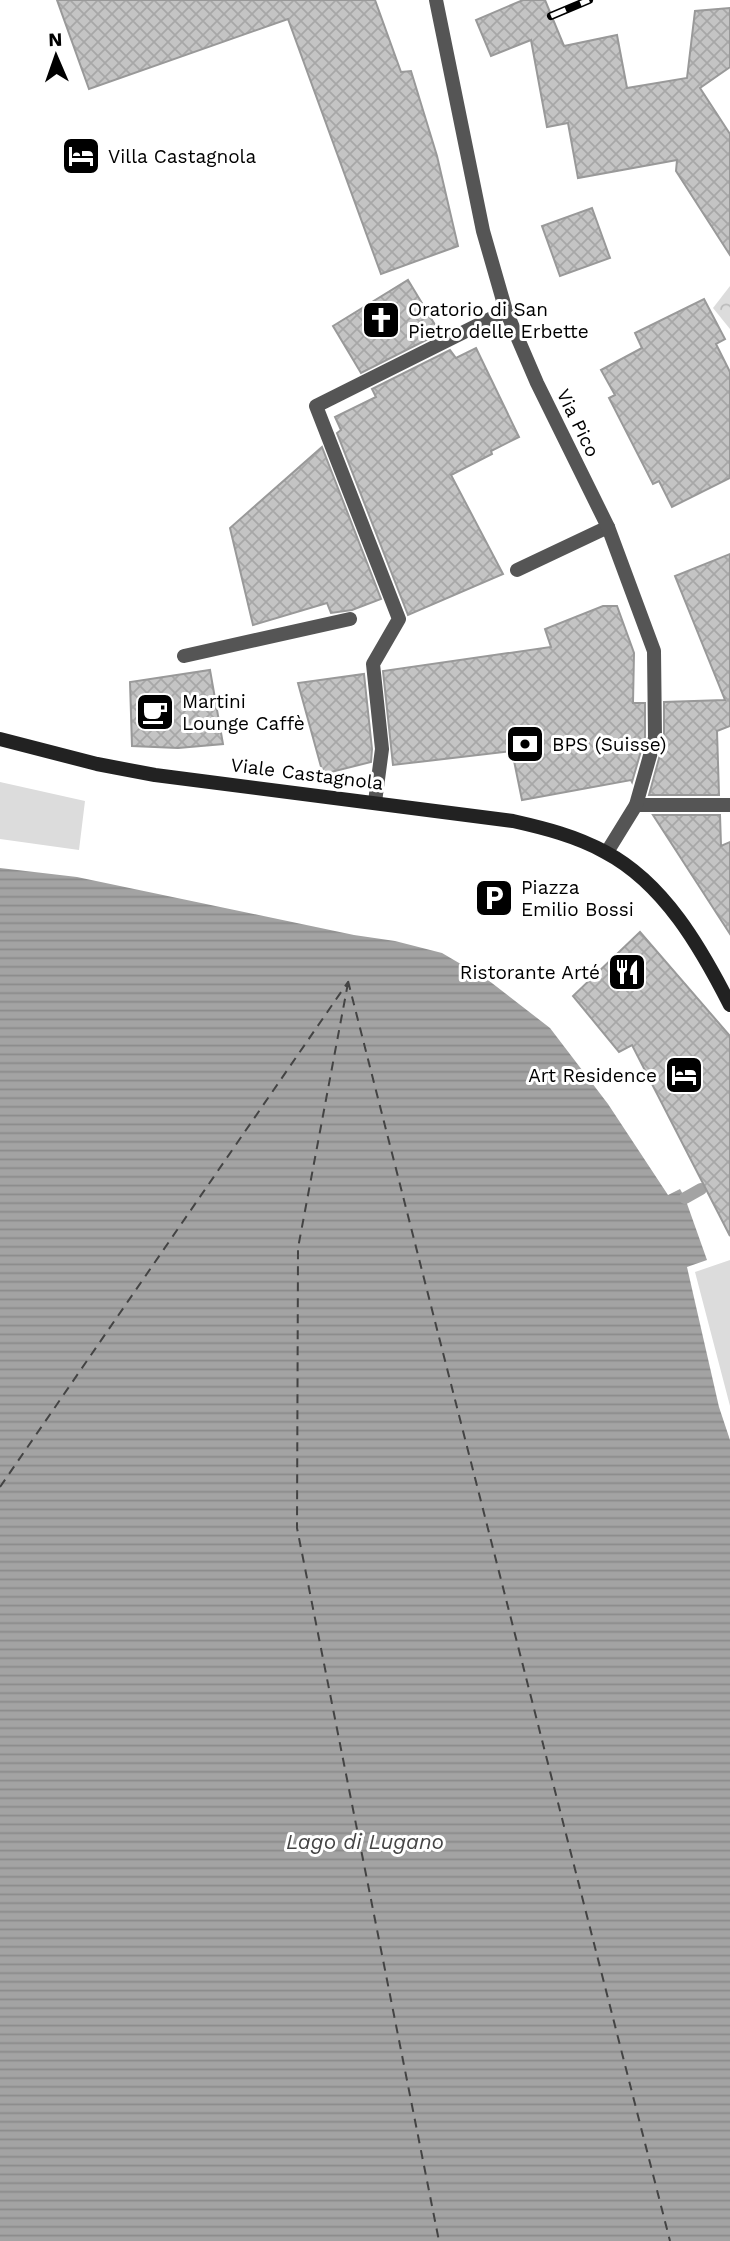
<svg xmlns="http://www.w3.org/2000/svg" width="730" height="2241" viewBox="0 0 730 2241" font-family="'Work Sans',sans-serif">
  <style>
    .green { fill: #dcdcdc }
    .forest { fill: url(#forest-crowns) }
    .water { fill: url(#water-rules) }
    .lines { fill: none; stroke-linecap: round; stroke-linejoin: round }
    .stream { stroke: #a3a3a3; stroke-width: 12 }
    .ferry { stroke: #444; stroke-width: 2; stroke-dasharray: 9 7; stroke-linecap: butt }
    .building { fill: url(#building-cross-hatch); stroke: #999; stroke-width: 2 }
    .service { stroke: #555; stroke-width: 14 }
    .pedestrian { stroke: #555; stroke-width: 14 }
    .minor { stroke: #555; stroke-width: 14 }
    .secondary { stroke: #222; stroke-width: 14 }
    .rail-casing { stroke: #000; stroke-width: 8 }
    .rail { stroke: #fff; stroke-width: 5; stroke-dasharray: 16; stroke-linecap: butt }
    .labels { text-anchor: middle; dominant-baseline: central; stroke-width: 6; stroke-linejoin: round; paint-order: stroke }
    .poi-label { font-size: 19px; fill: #000; stroke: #fff; text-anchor: start }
    .street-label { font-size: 19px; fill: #000; stroke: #fff }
    .water-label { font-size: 21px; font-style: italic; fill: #444; stroke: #fff }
  </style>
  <defs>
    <pattern id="forest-crowns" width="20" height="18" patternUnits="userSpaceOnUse" patternTransform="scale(1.75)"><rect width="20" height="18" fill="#dcdcdc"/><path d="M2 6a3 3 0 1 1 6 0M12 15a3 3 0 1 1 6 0" fill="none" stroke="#bbb"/></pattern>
    <pattern id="water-rules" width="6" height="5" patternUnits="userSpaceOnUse" patternTransform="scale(1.75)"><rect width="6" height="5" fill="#a3a3a3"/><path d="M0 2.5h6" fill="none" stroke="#8b8b8b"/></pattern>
    <pattern id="building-cross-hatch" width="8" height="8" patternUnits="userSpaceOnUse" patternTransform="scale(1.75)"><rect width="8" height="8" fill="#c4c4c4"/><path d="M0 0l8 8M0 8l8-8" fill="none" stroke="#a7a7a7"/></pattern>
  </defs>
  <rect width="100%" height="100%" fill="#fff"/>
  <!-- green -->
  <path class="green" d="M0,782L85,801L79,850L0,839Z
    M730,1260V1406L695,1272Z"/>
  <!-- forest -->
  <path class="forest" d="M730,286V329L713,308Z"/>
  <!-- water -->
  <path class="water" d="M0,868L77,877L354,935L395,941L442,953L488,980L550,1028L608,1104L668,1195L680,1189L685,1198L707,1260L687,1267L719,1407L730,1440V2241H0Z"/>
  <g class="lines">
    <!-- stream -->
    <path class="stream" d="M685,1198L701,1189"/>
    <!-- ferry -->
    <path class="ferry" d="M348,981L670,2241
      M348,983L298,1248L297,1528L439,2241
      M0,1487L348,982"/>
  </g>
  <!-- building -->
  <path class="building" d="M57,0H375L401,72L411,71L437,156L458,246L381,274L288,19L89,89Z
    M523,0H545L564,46L617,35L627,88L687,78L695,11L730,8V67L700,88L730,134V255L676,171L677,160L578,178L568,123L547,127L531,40L491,56L476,20Z
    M592,208L610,258L560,276L542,226Z
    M408,280L440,333L361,373L333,326Z
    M704,299L725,339L716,344L730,372V478L672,507L659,481L653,484L609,398L615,395L601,370L642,348L635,333Z
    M476,348L519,437L491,451L492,454L451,475L503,574L408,615L337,433L341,430L335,417L376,397L372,389L450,350L456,358Z
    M322,447L381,599L352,610L331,613L327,603L253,625L230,528Z
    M730,554V726L717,731L719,795H649L664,740V702L725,700L675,576Z
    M603,606H617L634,653L633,703H645V737L632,782L631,780L522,800L512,751L393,765L383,671L551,647L545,629Z
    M210,670L223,744L178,748L132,746L130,682Z
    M364,674L372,749L371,762L323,774L298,683Z
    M653,815H720L721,846L730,842V934Z
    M640,932L730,1036V1236L632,1045L619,1052L573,996Z"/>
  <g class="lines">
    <!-- service -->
    <path class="service" d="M375,802L382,749L373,664L399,619L316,406L506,311
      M636,805H730"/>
    <!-- pedestrian -->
    <path class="pedestrian" d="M517,570L608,527
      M184,656L350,619"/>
    <!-- minor -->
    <path class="minor" d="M436,0L483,231L506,311L537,383L608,527L654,651L655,738L636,805L607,852"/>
    <!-- secondary -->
    <path class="secondary" d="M0,739L97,764L155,775L513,821C544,828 576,836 605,852C664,883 701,948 730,1005"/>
    <defs>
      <path id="rail" d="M551,16L589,0"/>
    </defs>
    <!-- rail casing -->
    <use href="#rail" class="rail-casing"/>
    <!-- rail -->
    <use href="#rail" class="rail"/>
  </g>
  <!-- icons -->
  <defs>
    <symbol id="hotel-square" viewBox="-11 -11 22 22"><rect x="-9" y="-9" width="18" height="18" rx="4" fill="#000" stroke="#fff"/><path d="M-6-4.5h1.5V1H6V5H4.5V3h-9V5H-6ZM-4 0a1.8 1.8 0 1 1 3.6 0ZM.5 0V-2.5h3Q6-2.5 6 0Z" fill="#fff"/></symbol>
    <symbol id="church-square" viewBox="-11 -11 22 22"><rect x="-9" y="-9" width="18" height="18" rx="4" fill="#000" stroke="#fff"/><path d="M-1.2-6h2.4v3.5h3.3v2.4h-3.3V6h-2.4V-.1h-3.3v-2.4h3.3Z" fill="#fff"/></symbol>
    <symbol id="cafe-square" viewBox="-11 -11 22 22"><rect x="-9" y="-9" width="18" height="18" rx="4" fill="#000" stroke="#fff"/><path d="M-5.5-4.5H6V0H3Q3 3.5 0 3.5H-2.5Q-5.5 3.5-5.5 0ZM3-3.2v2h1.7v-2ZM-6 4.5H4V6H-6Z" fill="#fff"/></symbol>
    <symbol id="bank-square" viewBox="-11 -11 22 22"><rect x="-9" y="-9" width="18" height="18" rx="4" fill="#000" stroke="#fff"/><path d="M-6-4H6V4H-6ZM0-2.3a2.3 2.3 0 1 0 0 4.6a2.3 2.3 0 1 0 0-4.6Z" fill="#fff"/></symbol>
    <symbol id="parking-square" viewBox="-11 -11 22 22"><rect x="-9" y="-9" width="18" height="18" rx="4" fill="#000" stroke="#fff"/><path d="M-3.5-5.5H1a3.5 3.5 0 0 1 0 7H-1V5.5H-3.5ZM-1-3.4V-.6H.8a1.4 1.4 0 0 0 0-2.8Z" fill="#fff"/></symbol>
    <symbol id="restaurant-square" viewBox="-11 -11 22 22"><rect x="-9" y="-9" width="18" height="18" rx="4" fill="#000" stroke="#fff"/><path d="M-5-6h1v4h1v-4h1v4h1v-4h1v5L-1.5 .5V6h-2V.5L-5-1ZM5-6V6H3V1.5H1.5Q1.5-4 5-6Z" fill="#fff"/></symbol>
  </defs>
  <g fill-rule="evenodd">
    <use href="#hotel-square" x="59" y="134" width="44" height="44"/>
    <use href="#church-square" x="359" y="298" width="44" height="44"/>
    <use href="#cafe-square" x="133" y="690" width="44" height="44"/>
    <use href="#bank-square" x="503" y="722" width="44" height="44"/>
    <use href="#parking-square" x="472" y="876" width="44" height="44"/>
    <use href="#restaurant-square" x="605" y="950" width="44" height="44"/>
    <use href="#hotel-square" x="662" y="1053" width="44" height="44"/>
  </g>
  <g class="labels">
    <!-- poi labels -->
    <g class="poi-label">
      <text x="108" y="156">Villa Castagnola</text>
      <text x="408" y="309">Oratorio di San<tspan x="408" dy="22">Pietro delle Erbette</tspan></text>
      <text x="182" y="701">Martini<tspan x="182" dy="22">Lounge Caffè</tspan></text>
      <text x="552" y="744">BPS (Suisse)</text>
      <text x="521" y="887">Piazza<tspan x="521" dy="22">Emilio Bossi</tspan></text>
      <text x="600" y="972" text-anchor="end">Ristorante Arté</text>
      <text x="657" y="1075" text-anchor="end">Art Residence</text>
    </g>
    <!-- street labels -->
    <g class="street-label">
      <text transform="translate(578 423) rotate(64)">Via Pico</text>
      <text transform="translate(307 774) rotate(7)">Viale Castagnola</text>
    </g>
    <!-- water labels -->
    <g class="water-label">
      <text x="365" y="1841">Lago di Lugano</text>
    </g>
  </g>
  <!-- north arrow -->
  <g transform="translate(56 56) rotate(358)" stroke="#ffffff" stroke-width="5" paint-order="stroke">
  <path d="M0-5L12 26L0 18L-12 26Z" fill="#000000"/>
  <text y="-10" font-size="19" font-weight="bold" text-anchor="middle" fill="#000000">N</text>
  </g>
</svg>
